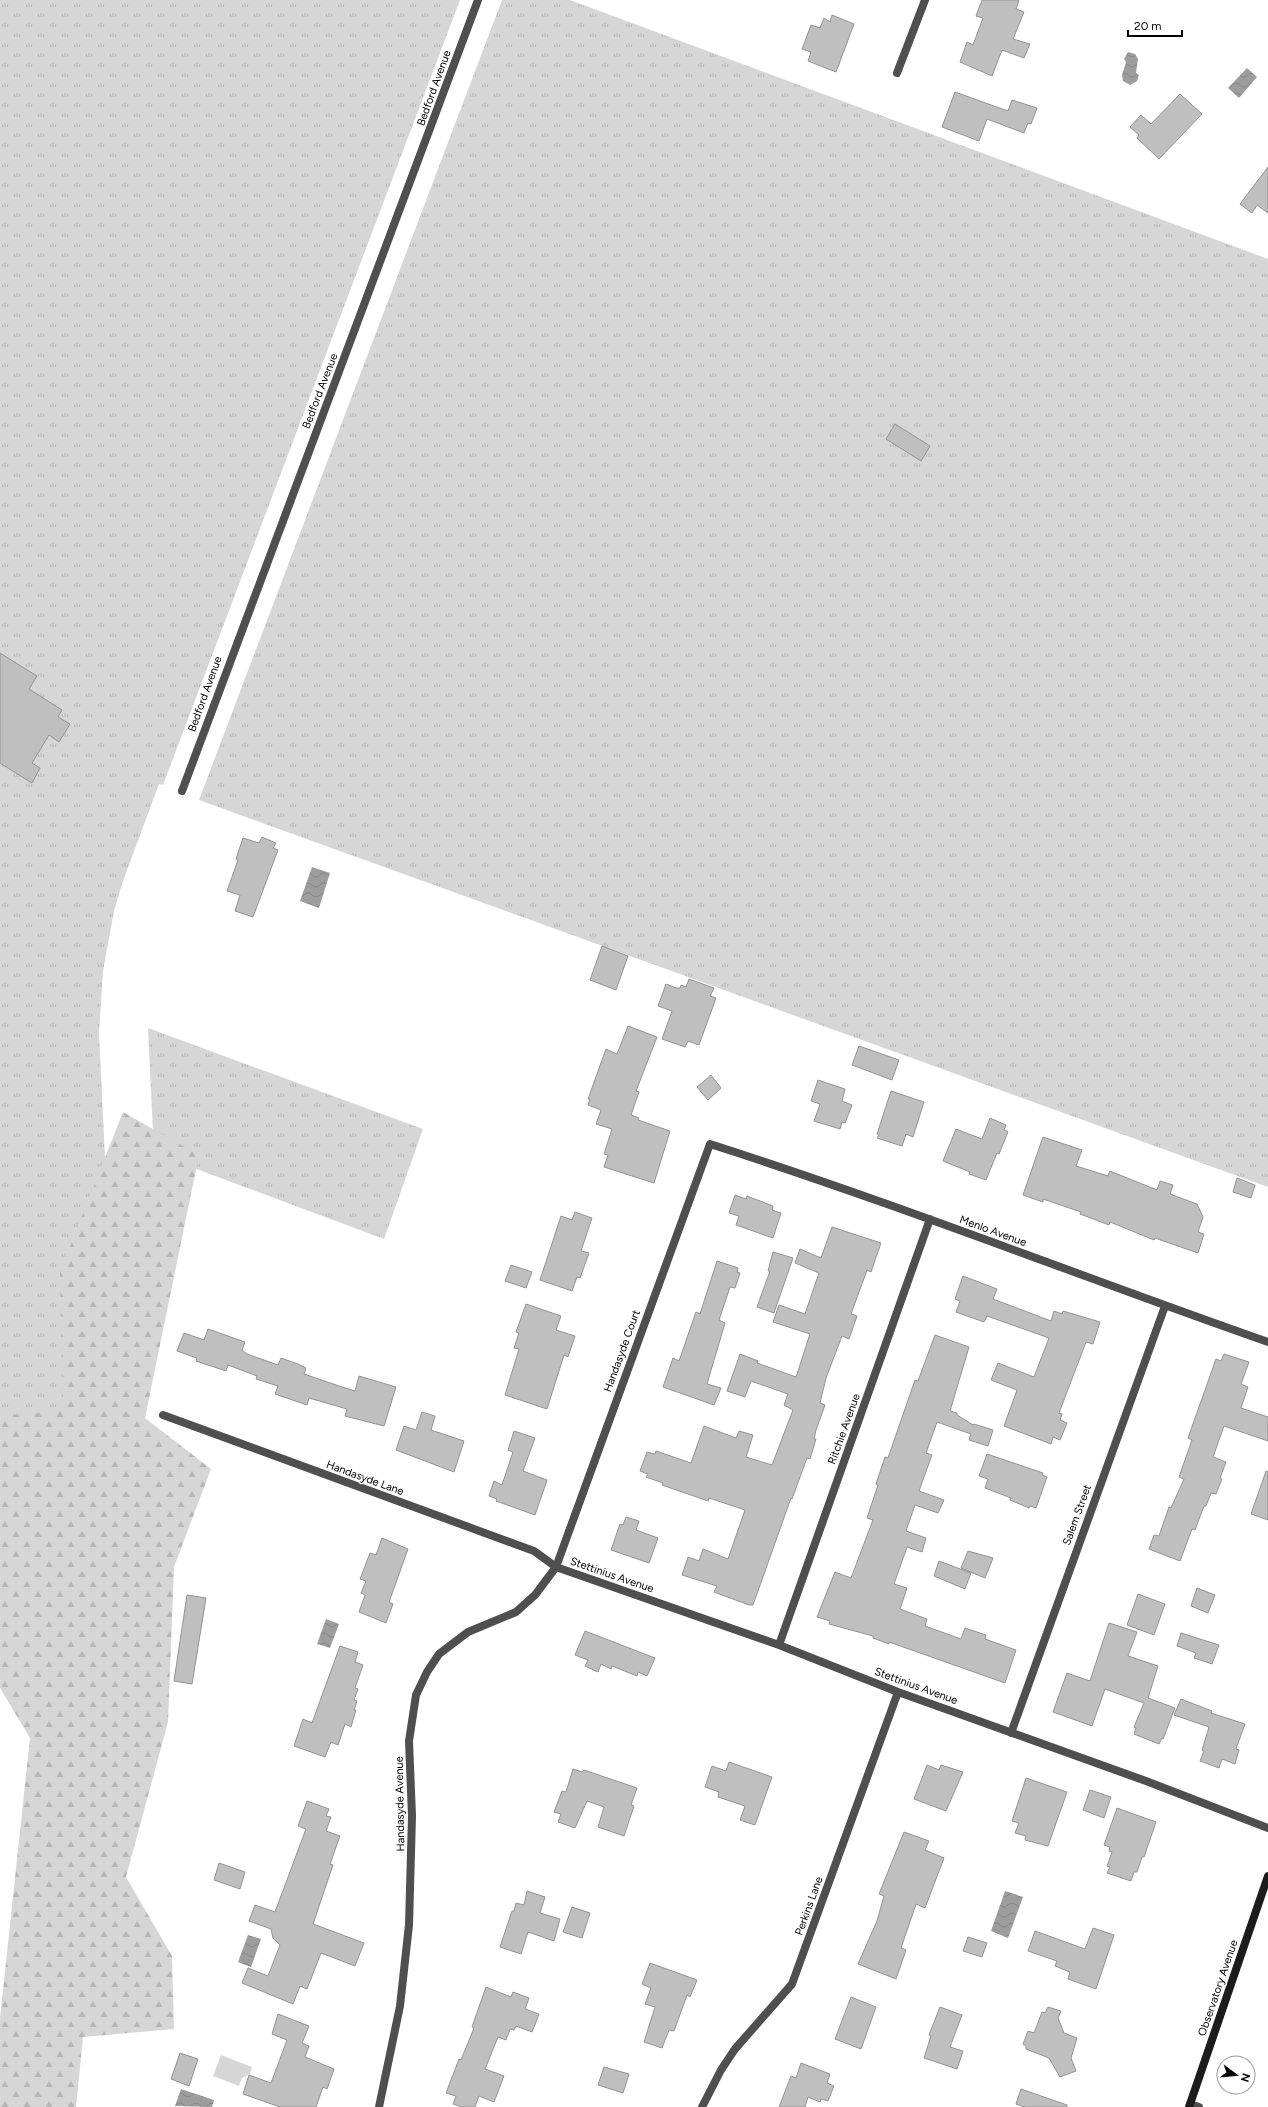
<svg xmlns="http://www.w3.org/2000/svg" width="1268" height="2107" viewBox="0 0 1268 2107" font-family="Figtree,sans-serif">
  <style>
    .grass { fill: url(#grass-tufts) }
    .forest { fill: url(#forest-firs) }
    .pitch { fill: #d6d6d6 }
    .water { fill: url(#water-waves) }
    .building { fill: #bfbfbf; stroke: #939393 }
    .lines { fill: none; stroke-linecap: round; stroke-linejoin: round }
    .street { stroke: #4f4f4f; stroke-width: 8 }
    .secondary { stroke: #1c1c1c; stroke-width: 8 }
    .labels { text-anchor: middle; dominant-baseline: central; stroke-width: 3; stroke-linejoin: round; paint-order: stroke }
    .street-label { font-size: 11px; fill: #000; stroke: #fff }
  </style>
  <defs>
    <pattern id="grass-tufts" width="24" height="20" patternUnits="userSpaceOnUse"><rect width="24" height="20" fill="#d6d6d6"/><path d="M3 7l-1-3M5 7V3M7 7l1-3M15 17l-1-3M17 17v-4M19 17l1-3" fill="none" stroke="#b6b6b6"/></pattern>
    <pattern id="forest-firs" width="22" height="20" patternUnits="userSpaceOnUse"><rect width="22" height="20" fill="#d6d6d6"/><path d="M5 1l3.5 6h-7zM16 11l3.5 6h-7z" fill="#b6b6b6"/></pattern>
    <pattern id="water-waves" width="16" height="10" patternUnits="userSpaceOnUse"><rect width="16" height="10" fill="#9d9d9d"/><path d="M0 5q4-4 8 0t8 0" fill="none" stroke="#858585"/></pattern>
  </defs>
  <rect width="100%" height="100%" fill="#fff"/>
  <!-- grass -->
  <path class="grass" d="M0,0H460L163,785L159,784L123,881L114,911L103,971L99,1033L111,1281V1346L0,1509Z
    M502,0H570L1268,259V1187L199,800Z
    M148,1028L423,1129L384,1239L154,1153Z"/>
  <!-- forest -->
  <path class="forest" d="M123,1112L199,1155L145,1418L211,1469L174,1567L168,1722L126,1877L172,1956L174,2029L83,2037L76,2107H0V2018L30,1738L0,1688V1416L63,1411L60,1272Z"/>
  <!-- pitch -->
  <path class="pitch" d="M221,2055L252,2067L250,2074L242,2078L239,2086L213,2076Z"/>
  <!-- water -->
  <path class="water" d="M1128,52L1135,54L1138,59L1136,73L1139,75L1137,81L1130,85L1123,81L1122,75L1126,62L1124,59Z
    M1247,68L1257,77L1239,98L1228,88Z
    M312,867L330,873L319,908L300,901Z
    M326,1619L339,1624L330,1648L317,1644Z
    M1005,1891L1023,1897L1008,1938L991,1931Z
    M248,1935L261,1939L251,1967L238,1962Z
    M181,2089L214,2100L212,2107L175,2106Z"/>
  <!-- building -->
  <path class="building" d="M982,0H1019L1016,9L1024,12L1013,39L1030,44L1024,58L1002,50L992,76L960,62L967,42L973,45L983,18L976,16Z
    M832,15L854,24L836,72L808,61L811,52L802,49L811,25L820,28L824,18L830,22Z
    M955,92L1008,111L1012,100L1037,108L1031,124L1028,123L1024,133L987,119L979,141L942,127Z
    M1180,94L1202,114L1159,159L1137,138L1139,135L1130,127L1141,115L1151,124Z
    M1268,167V213L1257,205L1252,213L1240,204Z
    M895,424L930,446L921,461L886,439Z
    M0,653L37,676L29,689L62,710L58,717L70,724L59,742L49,735L32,763L40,768L32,783L0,763Z
    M262,837L276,843L273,848L278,850L253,917L235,911L240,895L227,891L238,860L236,859L243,838L259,843Z
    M602,946L628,956L616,990L590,980Z
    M689,979L714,988L710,996L716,998L699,1045L688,1041L685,1047L662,1039L672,1011L658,1006L666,984L676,988H680L681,985L686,987Z
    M628,1026L657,1037L636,1091L639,1092L631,1115L639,1118L638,1120L670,1131L654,1183L604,1167L608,1155L604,1154L612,1129L596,1124L601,1110L588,1105L590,1099H588L606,1049L617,1054Z
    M859,1046L899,1060L892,1080L852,1065Z
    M711,1075L721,1088L708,1100L697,1087Z
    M818,1080L845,1089L842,1101L852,1105L845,1123L842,1122L840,1129L814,1121L820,1104L811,1101Z
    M891,1091L924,1102L913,1137L906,1134L902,1146L877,1138L879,1135L877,1134Z
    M990,1118L1006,1125L1004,1130L1008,1132L999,1154L997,1153L986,1180L969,1174L970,1172L943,1161L956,1129L982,1139Z
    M1043,1137L1082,1150L1076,1166L1108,1176L1110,1171L1157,1190L1160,1181L1173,1185L1170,1194L1197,1204L1203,1217L1198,1232L1204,1234L1198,1253L1155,1238L1154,1240L1110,1222L1109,1225L1080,1214L1081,1212L1043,1199V1202L1023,1195Z
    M1237,1178L1255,1185L1251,1198L1233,1192Z
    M735,1195L746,1199L747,1196L773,1206L772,1210L781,1213L773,1238L736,1225L739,1216L729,1213Z
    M575,1212L592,1218L581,1251L589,1253L580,1278L577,1277L572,1291L540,1280L561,1216L572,1220Z
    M832,1227L881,1243L871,1272L867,1270L851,1314L857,1316L849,1339L842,1336L826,1378L820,1403L825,1405L816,1430L814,1439H816L810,1459L807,1458L792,1499L791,1498L753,1605H749L714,1592L717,1586L682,1575L688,1557L699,1561L703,1549L728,1559L745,1510L709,1498L708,1501L662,1485L663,1483L646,1477L648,1474L640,1471L647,1452L655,1454L656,1451L691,1463L704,1426L736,1438L739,1431L753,1435L746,1457L772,1465L793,1410L784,1405L788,1394L751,1381L745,1397L727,1391L740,1354L758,1361L757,1363L796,1377L810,1334L773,1322L779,1305L805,1314L819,1273L795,1263L800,1249L821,1258Z
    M773,1252L793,1258L774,1313L757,1307L770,1271H768Z
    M717,1261L738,1268L737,1272L740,1273L735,1288L730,1287L719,1320L725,1323L707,1384L721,1388L714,1405L663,1387L673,1358L679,1361L696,1312L700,1314Z
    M511,1265L532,1272L526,1288L505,1281Z
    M963,1276L997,1289L993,1299L1051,1321L1054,1311L1062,1314L1063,1311L1100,1322L1093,1344L1086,1342L1059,1413L1062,1414L1060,1420L1067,1423L1060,1440L1053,1437L1051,1444L1004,1426L1017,1390L991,1380L998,1363L1034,1377L1049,1338L987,1316L984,1322L956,1312L960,1301L955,1299Z
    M526,1304L561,1316L556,1330L575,1336L568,1357L564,1355L547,1409L505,1395L519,1349L514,1348L519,1333L516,1332Z
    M208,1329L245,1342L242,1350L247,1354L278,1365L281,1358L298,1364L306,1368L304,1374L339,1386L355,1391L359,1376L396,1387L384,1426L345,1416L347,1409L309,1398L307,1405L275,1394L278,1386L256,1379L257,1376L228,1365L226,1371L196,1361L197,1358L177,1351L184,1333L204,1340Z
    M935,1335L969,1347L950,1411L957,1413V1415L973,1425L974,1424L993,1430L988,1446L969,1440L971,1434L937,1422L926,1453L932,1455L919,1491L944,1500L938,1513L915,1505L906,1531L926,1538L922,1552L907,1547L894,1584L907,1588L900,1609L927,1619L925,1626L961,1639L965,1628L986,1635L985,1639L1016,1650L1005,1683L889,1642V1644L873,1638V1636L829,1624L830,1621L817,1617L835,1572L851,1578L873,1520L867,1518L878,1485L876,1484L885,1457L888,1458L915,1380L918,1381Z
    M1224,1354L1249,1362L1241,1384L1248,1387L1241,1408L1268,1417V1441L1224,1426L1213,1457L1226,1462L1220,1478L1222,1479L1216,1494L1211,1493L1206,1506H1204L1195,1530L1192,1529L1180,1561L1149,1549L1154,1535L1159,1536L1169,1507L1171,1508L1184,1479L1179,1477L1192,1440L1188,1438L1216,1359L1221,1361Z
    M422,1412L435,1416L431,1430L464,1441L454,1472L396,1450L404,1426L416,1430Z
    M514,1431L535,1438L523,1471L547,1480L535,1515L496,1501L497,1499L489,1496L494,1481L502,1485L513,1452L508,1450Z
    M987,1454L1043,1473L1042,1475L1047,1477L1036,1508L1030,1506L1029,1508L1010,1500L1011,1498L985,1488L988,1479L979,1476Z
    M1266,1471L1268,1472V1520L1251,1514Z
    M626,1517L639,1521L636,1530L658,1538L649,1563L611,1550L620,1524L623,1525Z
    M382,1538L408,1549L389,1602L393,1604L386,1623L359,1612L365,1595L361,1593L366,1581L360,1579L370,1553L376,1555Z
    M968,1551L993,1558L985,1578L961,1568Z
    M939,1561L971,1573L965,1589L934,1576Z
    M1197,1588L1215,1595L1208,1613L1191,1606Z
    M1138,1594L1165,1604L1154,1635L1127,1625Z
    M187,1595L206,1598L192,1684L174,1681Z
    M1109,1623L1137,1632L1128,1656L1158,1666L1148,1698L1175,1708L1163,1739L1162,1738L1159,1744L1134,1734L1136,1728L1134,1727L1144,1703L1105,1689L1092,1726L1053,1712L1067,1673L1090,1681Z
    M585,1631L655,1658L647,1676L638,1672L637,1676L612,1666L611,1669L601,1664L598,1672L585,1666L588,1660L575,1655Z
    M1181,1633L1219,1645L1212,1664L1194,1658L1196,1653L1177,1646Z
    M340,1646L358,1652L355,1662L363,1665L355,1688L358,1689L354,1700L357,1701L354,1710H356L351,1727L345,1724L338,1745L331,1742L325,1757L294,1746L303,1719L312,1723Z
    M1181,1699L1212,1711L1211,1713L1245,1724L1236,1749L1239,1750L1235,1764L1222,1759L1219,1768L1200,1761L1204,1751L1202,1750L1209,1727L1174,1715Z
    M729,1762L772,1777L755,1825L740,1820L745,1806L718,1797L719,1792L705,1787L712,1766L726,1771Z
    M927,1765L939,1770L941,1765L963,1772L946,1811L914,1799Z
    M573,1769L582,1772L584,1770L637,1788L631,1805L634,1806L624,1836L598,1827L604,1807L587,1801L575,1828L558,1822L561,1814L554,1812L562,1791L566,1792Z
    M1026,1778L1067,1792L1048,1846L1025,1840L1026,1836L1015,1833L1019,1823L1012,1821Z
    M1090,1790L1111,1797L1104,1818L1083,1810Z
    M307,1801L329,1809L326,1816L331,1817L326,1831L340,1836L330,1864L333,1865L313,1924L364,1943L355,1966L321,1953L307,1989L300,1986L293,2004L242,1983L248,1968L268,1976L280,1945L273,1938L271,1929L249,1921L255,1905L275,1912L306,1829L298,1826Z
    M1117,1808L1156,1822L1144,1857H1142L1137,1872H1134L1131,1881L1107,1873L1110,1867L1107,1866L1112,1852L1109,1851L1110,1847L1104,1845Z
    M904,1832L929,1841L925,1850L944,1858L925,1908L916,1904L901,1948L906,1950L896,1979L858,1964L877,1921L884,1896L879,1894Z
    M219,1863L245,1872L240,1889L214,1880Z
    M527,1891L545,1897L540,1913L560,1919L554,1941L528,1932L521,1954L500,1947L512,1911H514L516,1903L524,1905Z
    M572,1907L590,1913L582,1938L563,1932Z
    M1093,1928L1114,1935L1096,1989L1068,1979L1070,1972L1055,1966L1057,1961L1028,1951L1035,1931L1085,1949Z
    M968,1937L987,1943L982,1957L963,1951Z
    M650,1963L697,1980L690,1997L687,1995L674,2031L669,2030L662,2048L644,2042L655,2007L645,2004L651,1988L642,1984Z
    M486,1987L511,1997L513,1992L529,1998L525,2009L539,2014L532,2032L516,2026L514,2030L510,2029L506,2040L498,2037L485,2069L504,2076L494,2102L479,2096L475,2107H462L453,2104L456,2096L446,2093L459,2059L461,2060L474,2028L472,2027Z
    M851,1997L876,2007L861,2049L835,2039Z
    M940,2007L962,2015L950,2047L963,2051L957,2069L924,2058L931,2036L929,2035Z
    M1048,2007L1061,2011L1058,2018L1064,2033L1077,2038L1071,2058L1076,2071L1060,2077L1049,2058L1026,2049V2046L1023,2044L1028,2031L1034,2033L1042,2012L1045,2013Z
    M278,2014L309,2026L302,2043L309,2046L305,2057L334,2069L327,2089L323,2087L316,2107H280L243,2094L249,2075L271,2083L287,2040L272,2034Z
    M180,2053L198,2059L189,2086L171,2079Z
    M801,2063L830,2074L827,2083L834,2086L828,2101L821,2099L820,2102L808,2097L805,2107H779L791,2076L796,2078Z
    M604,2067L629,2074L623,2093L598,2085Z
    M1021,2089L1067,2105V2107H1025L1016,2104Z"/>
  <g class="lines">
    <!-- street -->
    <path class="street" d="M897,73L925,0
      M182,791L478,0
      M163,1415L534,1551L556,1567L779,1645L898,1692L1146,1781L1268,1828
      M779,1645L930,1219
      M1011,1733L1165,1306
      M1190,2104L1199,2107
      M379,2107L400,2006L409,1925L412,1816L409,1741L416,1695L427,1672L439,1654L468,1632L516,1612L535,1595L556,1567L710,1144C898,1204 1082,1277 1268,1342
      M702,2107L721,2070L735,2049L792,1984L898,1692"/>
    <!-- secondary -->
    <path class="secondary" d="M1189,2107L1268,1876"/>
  </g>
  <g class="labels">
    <!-- street labels -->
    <g class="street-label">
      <text transform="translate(434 88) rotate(-70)">Bedford Avenue</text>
      <text transform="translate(320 391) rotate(-69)">Bedford Avenue</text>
      <text transform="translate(205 694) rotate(-70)">Bedford Avenue</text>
      <text transform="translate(993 1231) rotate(20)">Menlo Avenue</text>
      <text transform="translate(622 1351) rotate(-70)">Handasyde Court</text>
      <text transform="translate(844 1429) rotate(-70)">Ritchie Avenue</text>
      <text transform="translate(365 1478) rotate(20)">Handasyde Lane</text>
      <text transform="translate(1077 1515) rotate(-70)">Salem Street</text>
      <text transform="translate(612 1575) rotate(19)">Stettinius Avenue</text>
      <text transform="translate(916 1686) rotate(20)">Stettinius Avenue</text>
      <text transform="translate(400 1804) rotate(-91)">Handasyde Avenue</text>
      <text transform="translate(809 1906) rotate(-70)">Perkins Lane</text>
      <text transform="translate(1218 1988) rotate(-71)">Observatory Avenue</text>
    </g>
  </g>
  <!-- north arrow -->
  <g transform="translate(1236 2075) rotate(106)"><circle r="19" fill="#ffffff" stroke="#999999"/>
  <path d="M0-3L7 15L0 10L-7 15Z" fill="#000000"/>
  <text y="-6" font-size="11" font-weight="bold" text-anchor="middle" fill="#000000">N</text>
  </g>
  <!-- scale -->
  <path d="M1128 30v6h54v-6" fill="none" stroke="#000000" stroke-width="2"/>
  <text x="1134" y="30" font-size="12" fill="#000000" stroke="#ffffff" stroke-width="3" paint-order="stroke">20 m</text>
</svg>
